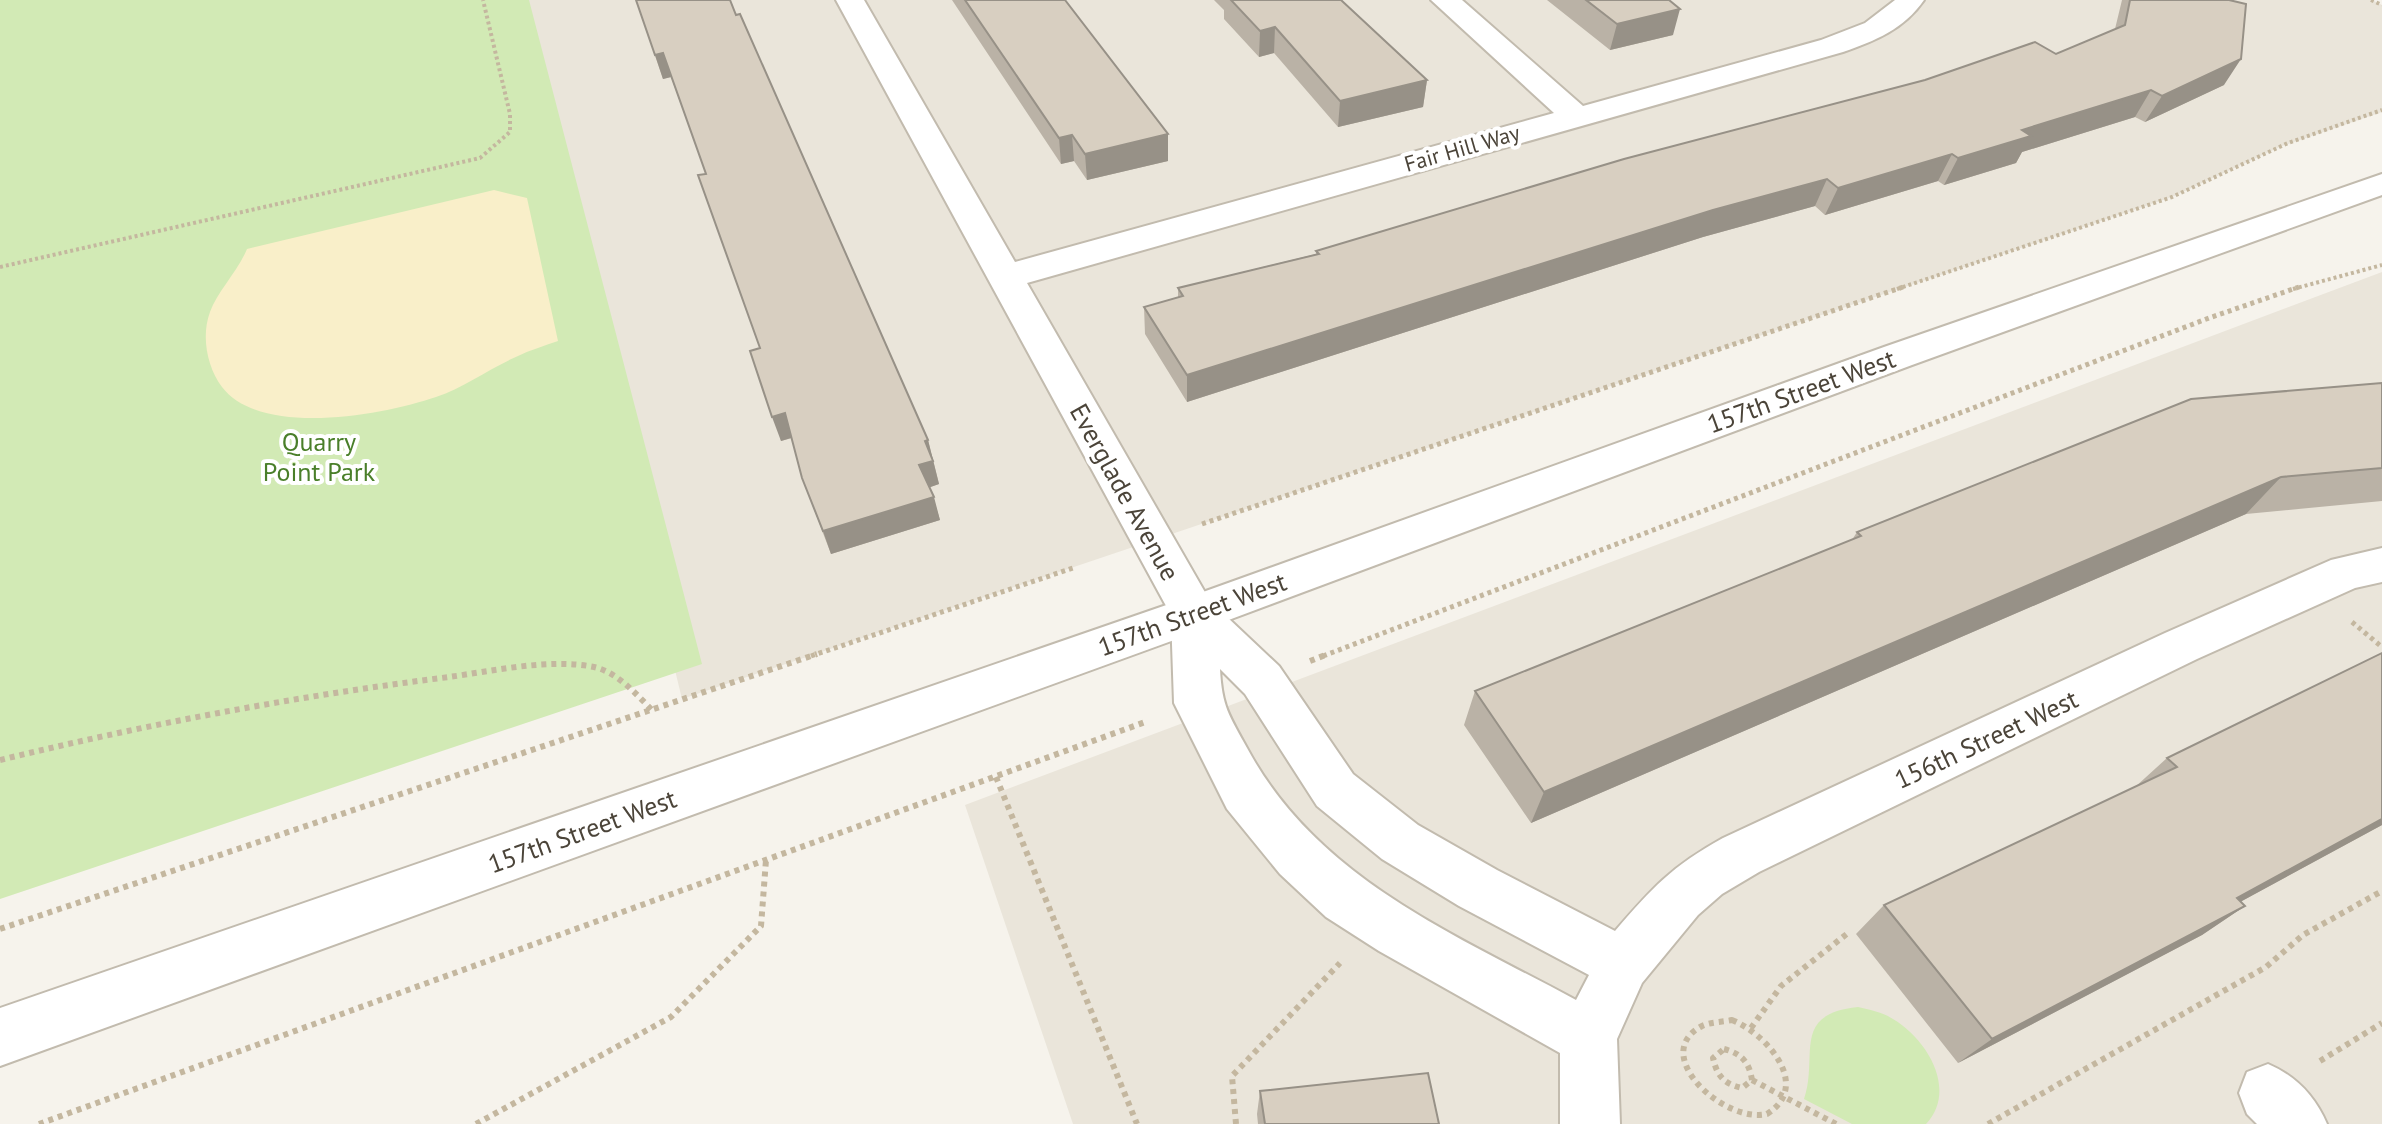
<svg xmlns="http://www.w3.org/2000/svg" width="2382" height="1124" viewBox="0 0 2382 1124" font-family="'PT Sans',sans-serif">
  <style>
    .residential { fill: #eae5da }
    .green { fill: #d2eab5 }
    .sand { fill: #f9efc9 }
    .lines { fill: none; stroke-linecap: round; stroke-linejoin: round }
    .minor-casing { stroke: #c2bbae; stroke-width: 4 }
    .tertiary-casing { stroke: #c2bbae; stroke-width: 4 }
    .path-far2 { stroke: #c4b79f; stroke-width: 4; stroke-dasharray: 3 3; stroke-linecap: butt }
    .path-far1 { stroke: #c4b79f; stroke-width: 5; stroke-dasharray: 4 4; stroke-linecap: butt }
    .path { stroke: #c4b79f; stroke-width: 6; stroke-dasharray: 5 5; stroke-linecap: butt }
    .minor { fill: #fff; fill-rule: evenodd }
    .tertiary { fill: #fff; fill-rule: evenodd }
    .wall { fill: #bab2a6 }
    .shaded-wall { fill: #979187 }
    .building { fill: #d8cfc1; stroke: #979187; stroke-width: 2 }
    .labels { text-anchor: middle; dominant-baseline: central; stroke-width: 8; stroke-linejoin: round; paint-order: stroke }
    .far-street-label { font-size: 22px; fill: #4b4439; stroke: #fff }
    .street-label { font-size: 26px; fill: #4b4439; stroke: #fff }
    .park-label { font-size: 26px; fill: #4a7f2a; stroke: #fff }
  </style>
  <rect width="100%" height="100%" fill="#f6f3ec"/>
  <!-- residential -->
  <path class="residential" d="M512,0H2372L2382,5V112L2282,146L2172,197L682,699Z
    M2382,272V1124H1073L965,805Z"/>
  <!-- green -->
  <path class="green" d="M0,0H529L702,664L0,899Z
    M1858,1007C1870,1010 1882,1012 1893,1019C1927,1039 1958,1090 1926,1124H1852L1804,1099C1819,1056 1790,1014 1858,1007Z"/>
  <!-- sand -->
  <path class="sand" d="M494,190L527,198L558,341C544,346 530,350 518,356C490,368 465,387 436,397C383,415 261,438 222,387C207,367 201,336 210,312C217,292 238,271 247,249Z"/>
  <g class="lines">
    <defs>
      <path id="minor" d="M836,0H864L1015,262L1554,113L1431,0H1462L1583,106L1821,40L1865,23L1895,0H1924C1904,29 1875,41 1843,52L1027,283L1210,601L1279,666L1353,774L1418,825L1497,870L1615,931C1653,887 1671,867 1723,838L2165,633L2331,560L2382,548V582L2355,588L2197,659L1759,872L1722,894L1698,915L1642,983L1617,1039L1620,1124H1560V1053L1379,951L1326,917L1280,874L1227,809L1174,703L1171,615ZM1220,669L1245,694L1317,806L1382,859L1459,906L1589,975L1576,1000C1452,933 1317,878 1247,748C1229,715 1222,707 1220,669Z
        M2268,1064C2296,1076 2315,1096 2327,1124H2257L2247,1114L2239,1093L2247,1072Z"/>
      <path id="tertiary" d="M2382,174V195L1912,365L1210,627L0,1066V1008L1178,601L1884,347Z"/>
    </defs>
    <!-- minor casing -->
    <use href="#minor" class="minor-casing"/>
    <!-- tertiary casing -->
    <use href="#tertiary" class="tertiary-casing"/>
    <!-- path-far2 -->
    <path class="path-far2" d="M2371,0L2382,5
      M0,267L480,158L510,132V114L483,0
      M1897,289L2172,197L2288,143L2382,110
      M2293,289L2382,265"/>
    <!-- path-far1 -->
    <path class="path-far1" d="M1202,524L1903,287
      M2352,622L2382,647
      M811,656L1073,568
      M1323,656L2209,318L2299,287"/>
    <!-- path -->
    <path class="path" d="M1310,661L1328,654
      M0,760C148,724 297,696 449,677C492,671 551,658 594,667C617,672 636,694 652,710
      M996,777L1137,1124
      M0,929L817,654
      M1732,1020C1765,1033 1813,1085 1767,1114C1724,1124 1648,1054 1702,1026C1710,1022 1723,1022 1732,1020Z
      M1751,1028L1781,986L1848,933
      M1724,1049C1742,1054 1749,1062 1752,1080L1742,1088C1724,1084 1717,1076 1713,1058Z
      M2320,1061L2382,1023
      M1752,1080L1836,1124
      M39,1124L1148,721
      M476,1124L671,1017L761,926L766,860
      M1236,1124L1232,1076L1340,963
      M1988,1124L2266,967L2303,935L2382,891"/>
    <!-- minor -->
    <use href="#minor" class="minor"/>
    <!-- tertiary -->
    <use href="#tertiary" class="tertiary"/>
  </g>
  <!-- wall -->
  <path class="wall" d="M636,0L736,15L928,440L939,484L930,487L940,520L831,554L802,478L792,438L781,441L760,348L706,174L671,77L663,79Z
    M952,0H1065L1168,161L1087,180L1074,161L1061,164Z
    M1214,0H1341L1427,80L1423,107L1338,127L1274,53L1259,57L1224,19V10Z
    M1547,0H1670L1673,35L1610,50Z
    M2122,0H2229L2224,85L2145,122L2135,117L2022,152L2016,163L1944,185L1938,181L1825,215L1815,206L1703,237L1187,402L1145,334L1144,307L1178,297V288L1316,254V251L2056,54L2115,29Z
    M2382,383V501L2246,514L1531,823L1464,725L1475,691L1852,540L1857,532Z
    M2382,653V825L2240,902L2245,906L2202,935L1958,1063L1856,934L1884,905L2134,788L2167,758Z
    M1260,1091L1439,1124H1258L1257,1114Z"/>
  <!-- shaded-wall -->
  <path class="shaded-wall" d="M1664,0H1670L1666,12L1680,9L1673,35L1610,50L1617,24Z
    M1275,27L1274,53L1259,57L1260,31Z
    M663,53L671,77L663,79L655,55Z
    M2241,59L2224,85L2145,122L2162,96Z
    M1427,80L1423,107L1338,127L1340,101Z
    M2151,90L2135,117L2022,152L2016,163L1944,185L1958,158L2022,130Z
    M1168,134V161L1087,180L1085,154Z
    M1072,135L1074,161L1061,164L1059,138Z
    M1952,154L1938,181L1825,215L1838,188Z
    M1827,179L1815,206L1703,237L1187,402V375L1713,210Z
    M785,413L794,437L781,441L772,417Z
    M928,440L939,484L925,489L919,465L925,441Z
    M2281,477L2246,514L1531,823L1544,792Z
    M934,497L940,520L831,554L823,531Z
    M2382,819V825L2194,927L2237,898Z
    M2245,906L2202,935L1958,1063L1992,1039Z"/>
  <!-- building -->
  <path class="building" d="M636,0H730L736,15L740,14L928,440L925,441L933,461L919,465L934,497L823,531L802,478L785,413L772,417L750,351L760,348L698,175L706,174L663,53L655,55Z
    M965,0H1065L1168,134L1085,154L1072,135L1059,138Z
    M1231,0H1341L1427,80L1340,101L1275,27L1260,31Z
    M1586,0H1669L1680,9L1617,24Z
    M2130,0H2229L2246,4L2241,59L2162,96L2151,90L2022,130L2031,136L1958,158L1952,154L1838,188L1827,179L1713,210L1187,375L1144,307L1183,296L1178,288L1319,254L1316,251L1624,159L1925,80L2035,42L2056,54L2125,25Z
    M2382,383V468L2281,477L1544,792L1475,691L1861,536L1857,532L2191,399Z
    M2382,653V819L2237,898L2245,906L1992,1039L1884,905L2177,767L2167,758Z
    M1428,1073L1439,1124H1265L1260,1091Z"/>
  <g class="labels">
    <!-- far-street labels -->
    <g class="far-street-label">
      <text transform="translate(1462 148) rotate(-16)">Fair Hill Way</text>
    </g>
    <!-- street labels -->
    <g class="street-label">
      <text transform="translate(1801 391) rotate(-20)">157th Street West</text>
      <text transform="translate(1125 492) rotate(61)">Everglade Avenue</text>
      <text transform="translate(1192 614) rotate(-20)">157th Street West</text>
      <text transform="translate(1986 739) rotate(-25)">156th Street West</text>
      <text transform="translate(582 831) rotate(-20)">157th Street West</text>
    </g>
    <!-- park labels -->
    <g class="park-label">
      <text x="319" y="441">Quarry<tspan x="319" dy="30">Point Park</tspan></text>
    </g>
  </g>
</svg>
